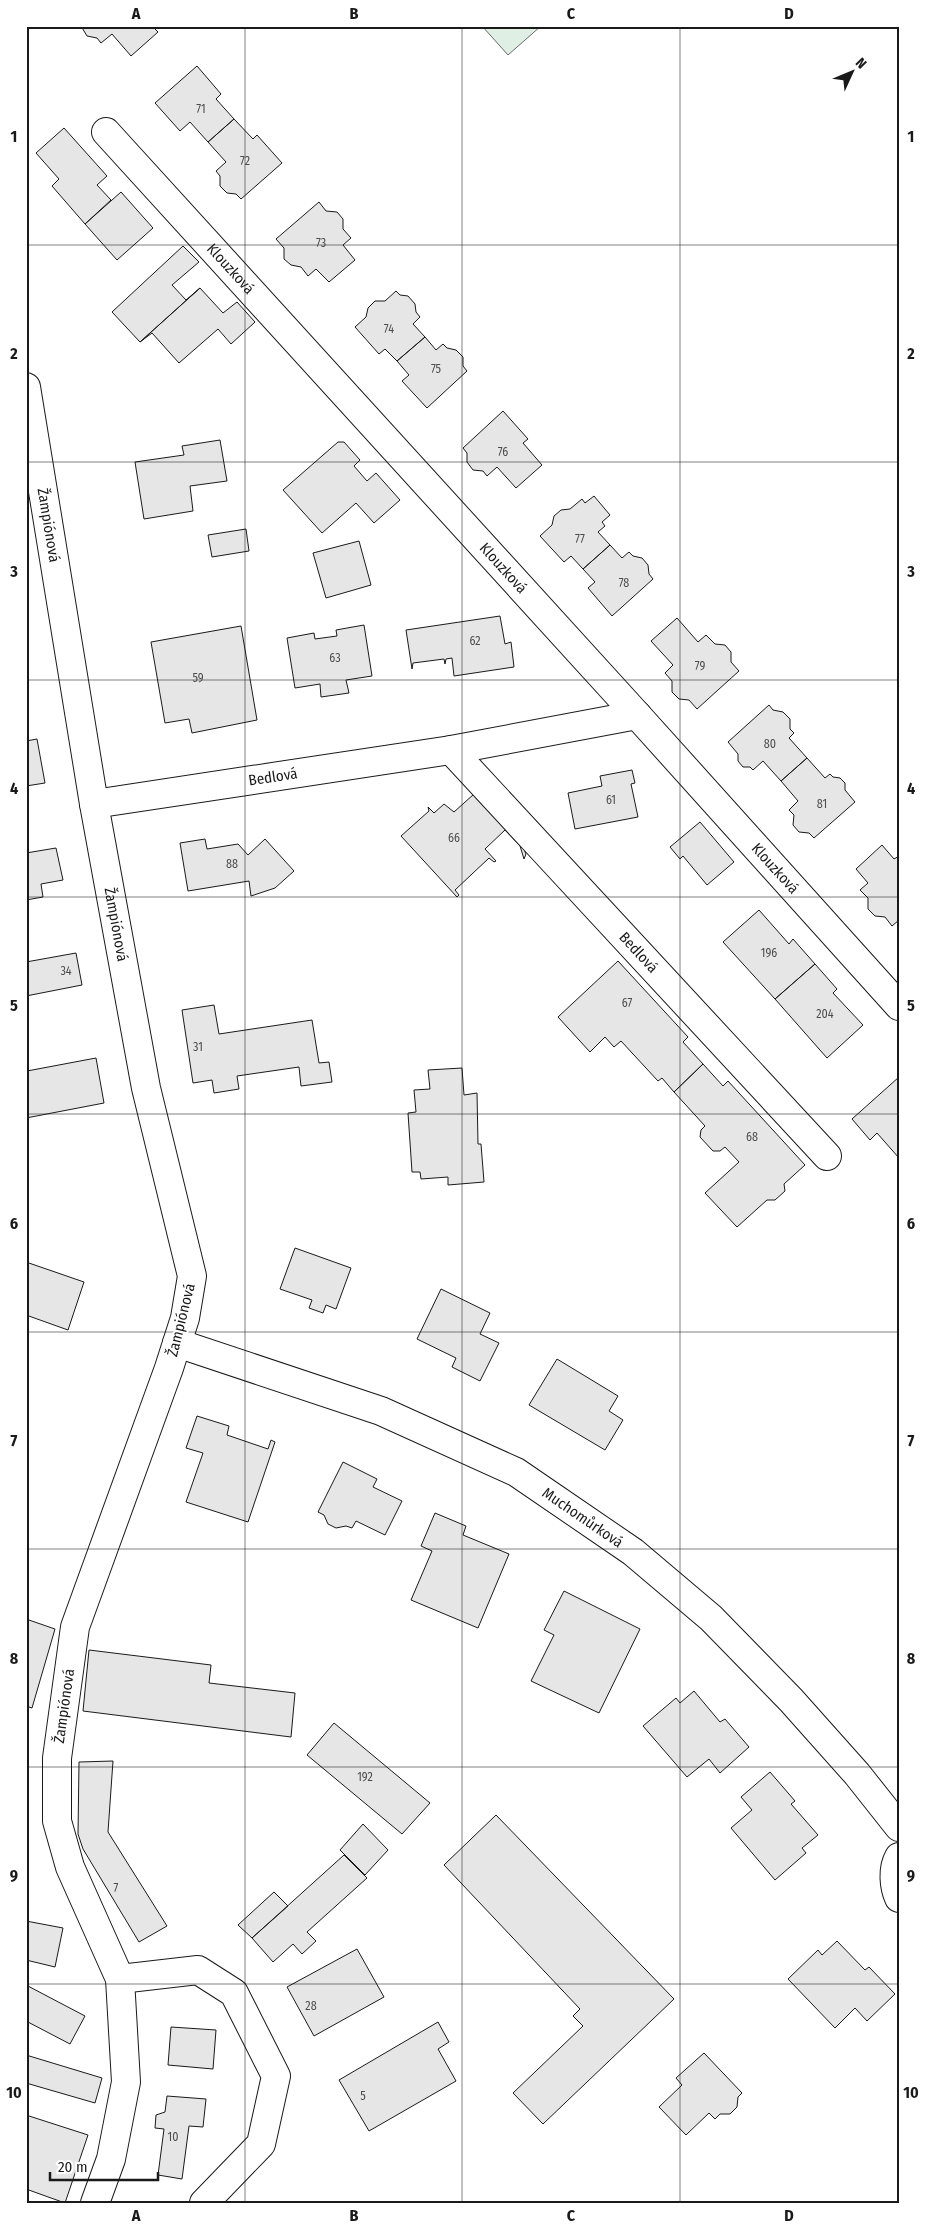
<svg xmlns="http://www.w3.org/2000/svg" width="925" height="2229" viewBox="0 0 925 2229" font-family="'Fira Sans Condensed',sans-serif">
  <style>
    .green { fill: #e0efe3; stroke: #6a6a6a }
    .building { fill: #e6e6e6; stroke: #1a1a1a }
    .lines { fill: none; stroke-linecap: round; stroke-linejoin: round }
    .minor-casing { stroke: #1a1a1a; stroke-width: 30 }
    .minor { stroke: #fff; stroke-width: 28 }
    .grid { fill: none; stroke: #1a1a1a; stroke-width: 1; stroke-opacity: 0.55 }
    .labels { text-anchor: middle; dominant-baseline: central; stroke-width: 4; stroke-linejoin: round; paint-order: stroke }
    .number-label { font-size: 12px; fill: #4d4d4d }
    .street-label { font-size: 15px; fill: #1a1a1a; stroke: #fff }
    .neatline { fill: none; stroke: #1a1a1a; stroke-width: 2 }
    .grid-label { font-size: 16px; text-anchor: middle; font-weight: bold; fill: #1a1a1a }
  </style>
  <rect width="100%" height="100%" fill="#fff"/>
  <!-- green -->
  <path class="green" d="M482,26H541L508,55Z"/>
  <!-- building -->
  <path class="building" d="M81,26H152L158,32L131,56L112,34L101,43L97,38L87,36Z
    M197,66L221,94L216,99L234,119L208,142L190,122L180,131L155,103Z
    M234,119L253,139L257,135L282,163L241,199L236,194L227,193L220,186V176L216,171L226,162L208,142Z
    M64,128L107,176L97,185L111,200L85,224L52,186L59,179L36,153Z
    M121,192L153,228L117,260L85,224Z
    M319,202L326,211L337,212L343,219V229L351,238L343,245L355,260L329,282L316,269L308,276L301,267L291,265L284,259V248L276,239Z
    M183,246L199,262L172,285L186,300L200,288L140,342L112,312Z
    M200,288L223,313L237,302L255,322L231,344L218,329L179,363L152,333L140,342Z
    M396,291L400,295L408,296L415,304L416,312L420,317L413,324L425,337L397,361L385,349L379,354L355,327L366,317L368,308L375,301H385Z
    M425,337L436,350L443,344L447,348L456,350L463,357V366L467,371L427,408L402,381L409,375L397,361Z
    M503,411L528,439L523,443L542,465L516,488L497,467L487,476L483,471L473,470L467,462V453L463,448Z
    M220,440L227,481L190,486L193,511L144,519L135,462L184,455L182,446Z
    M338,442H344L360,460L354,466L367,481L376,473L400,500L374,523L356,503L322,533L283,490Z
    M594,496L610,515L602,522L605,526L598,532L610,545L583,569L571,556L564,562L540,536L552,525L554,516L561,510L570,509L582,499L585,503Z
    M246,529L249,551L212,557L208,535Z
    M359,541L371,585L326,598L313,553Z
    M610,545L622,558L629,552L633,556L642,558L648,565L649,574L653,579L612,616L588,588L595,582L583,569Z
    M500,616L505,644L511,642L514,667L454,676L452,658L446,659L445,664L444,659L413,663L412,669L406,630Z
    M677,618L698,642L706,635L715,644L725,645L731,652V662L739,671L697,709L689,700L679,699L672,692V681L665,673L673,665L651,641Z
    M364,625L372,676L346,680L349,693L321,697L320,684L295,688L287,638L314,633L315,639L337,636L336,630Z
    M241,626L257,720L192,733L189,719L165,723L151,642Z
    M769,705L773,710L783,712L790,719V729L794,733L789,738L807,758L781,781L763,761L753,770L750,767H743L738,761V754L728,742Z
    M37,739L45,783L26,786V741Z
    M807,758L825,778L830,774L833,777L840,778L845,783V790L855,802L814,838L809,833L799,832L793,825L794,815L789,810L798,801L781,781Z
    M632,770L635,783L631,784L638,817L575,829L568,793L602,786L600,776Z
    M474,794L522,845L526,854L524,859L520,846L505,830L485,849L496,861L494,862L489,858L455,890L459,895L457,897L401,836L429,811L428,807L434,813L444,804L454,812Z
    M700,822L734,862L707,885L683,856L680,859L670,847Z
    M205,839L207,849L238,844L248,855L265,839L294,871L275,888L251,896L249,881L188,891L180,843Z
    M882,845L894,859L899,856V920L892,926L885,917L875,916L868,909V898L860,890L868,883L856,869Z
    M56,848L63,880L41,884L43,897L26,900V853Z
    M759,910L789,944L793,939L815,964L775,999L723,942Z
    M76,953L82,985L26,996V962Z
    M618,961L688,1037L683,1042L703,1064L674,1092L662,1078L658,1081L621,1041L614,1047L605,1037L590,1052L558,1017Z
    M815,964L837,989L833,993L863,1025L827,1058L775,999Z
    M214,1005L219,1034L312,1020L319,1063L329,1062L332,1082L301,1086L299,1067L237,1076L239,1089L214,1093L212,1080L193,1083L182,1010Z
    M96,1058L104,1103L26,1118L27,1071Z
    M703,1064L723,1086L728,1081L805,1165L784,1184L785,1191L775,1200H767L737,1227L705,1193L739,1162L725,1147L720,1151H713L700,1137L701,1130L705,1126L674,1092Z
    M462,1068L464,1095L477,1093L478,1144H481L484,1182L448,1185V1177L421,1179L420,1172H412L408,1113L416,1112L414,1090L430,1089L428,1070Z
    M899,1077V1158L877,1133L870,1140L852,1119Z
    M295,1248L351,1268L336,1309L326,1305L323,1313L309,1308L312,1300L280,1289Z
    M26,1262L84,1282L68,1330L26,1315Z
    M441,1289L490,1313L480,1334L499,1343L480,1381L452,1367L456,1358L417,1339Z
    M557,1359L618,1396L609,1411L623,1420L605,1450L529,1405Z
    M197,1416L229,1426L227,1435L268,1449L271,1440L275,1442L248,1522L186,1502L203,1453L186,1448Z
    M343,1462L377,1479L373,1487L402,1501L385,1535L356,1521L352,1528L346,1526L336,1528L328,1524L324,1515L318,1512Z
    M435,1513L466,1526L463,1535L509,1554L478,1628L411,1600L432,1551L421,1546Z
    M564,1591L640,1629L599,1713L531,1681L554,1635L544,1630Z
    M26,1619L55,1629L32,1708L26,1706Z
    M89,1650L211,1665L209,1683L295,1693L291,1737L83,1711Z
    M694,1691L720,1722L725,1719L749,1747L720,1773L709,1759L687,1777L643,1726L676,1698L680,1703Z
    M334,1723L430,1803L402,1834L307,1755Z
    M113,1761L108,1832L167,1926L139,1942L83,1849L78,1834L79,1762Z
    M770,1772L795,1801L791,1804L818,1835L802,1848L806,1853L775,1880L731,1828L752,1810L741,1797Z
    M496,1815L674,1999L543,2124L513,2093L583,2026L573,2016L580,2009L444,1865Z
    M363,1824L388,1850L365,1875L340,1850Z
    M344,1855L367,1878L307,1932L316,1941L302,1954L293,1944L273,1962L252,1938Z
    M274,1892L288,1906L252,1938L238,1925Z
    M26,1921L63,1928L55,1967L26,1960Z
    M837,1941L865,1970L869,1967L895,1994L867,2021L855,2008L835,2028L788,1979L818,1950L822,1955Z
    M357,1949L384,1997L314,2036L287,1987Z
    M26,1985L85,2016L70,2044L26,2021Z
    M438,2022L449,2042L438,2049L456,2081L369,2131L339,2080Z
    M171,2027L216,2030L213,2069L168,2065Z
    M704,2053L742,2093L738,2097L737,2107L730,2114H720L715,2119L709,2113L686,2135L659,2107L682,2085L676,2078Z
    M26,2055L102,2078L95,2103L26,2083Z
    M167,2096L206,2099L203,2127L189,2126L182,2179L158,2175L164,2129L155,2128L156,2115L165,2112Z
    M26,2115L88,2135L65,2203L26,2189Z"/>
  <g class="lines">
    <defs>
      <g id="minor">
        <path id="s1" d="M106,132L637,715L899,1006"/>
        <path id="s2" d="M26,387L94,804L146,1088L192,1276L185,1318L169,1368L75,1627L57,1758V1821L70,1867L120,1979L126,2082L111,2159L95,2203"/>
        <path id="s3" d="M451,750L827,1156"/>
        <path id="s4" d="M94,804L451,750L637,715"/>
        <path id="s5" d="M177,1343L381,1411L516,1472L633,1552L711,1618L791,1700L857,1774L899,1827"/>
        <path d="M899,1857C892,1869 894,1887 899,1898"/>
        <path d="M120,1979L198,1970L234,1993L276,2076L261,2144L204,2203"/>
      </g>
    </defs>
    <!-- minor casing -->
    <use href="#minor" class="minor-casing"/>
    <!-- minor -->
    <use href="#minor" class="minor"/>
  </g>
  <!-- grid -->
  <path class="grid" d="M245,26V2203M462,26V2203M680,26V2203M26,245H899M26,462H899M26,680H899M26,897H899M26,1114H899M26,1332H899M26,1549H899M26,1767H899M26,1984H899"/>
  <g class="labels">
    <!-- number labels -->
    <g class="number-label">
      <text x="201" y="109">71</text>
      <text x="245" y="161">72</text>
      <text x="321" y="243">73</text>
      <text x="389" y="329">74</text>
      <text x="436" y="369">75</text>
      <text x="503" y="452">76</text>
      <text x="580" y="539">77</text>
      <text x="624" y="583">78</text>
      <text x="475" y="641">62</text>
      <text x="335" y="658">63</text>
      <text x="700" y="666">79</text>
      <text x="198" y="678">59</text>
      <text x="770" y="744">80</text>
      <text x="611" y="800">61</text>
      <text x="822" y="804">81</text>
      <text x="454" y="838">66</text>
      <text x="232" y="864">88</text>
      <text x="769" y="953">196</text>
      <text x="66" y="971">34</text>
      <text x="627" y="1003">67</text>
      <text x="825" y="1014">204</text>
      <text x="198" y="1047">31</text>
      <text x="752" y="1137">68</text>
      <text x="365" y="1777">192</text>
      <text x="116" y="1888">7</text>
      <text x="311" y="2006">28</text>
      <text x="363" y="2096">5</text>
      <text x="173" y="2137">10</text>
    </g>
    <!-- street labels -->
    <g class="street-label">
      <text stroke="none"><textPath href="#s1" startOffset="185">Klouzková</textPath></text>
      <text stroke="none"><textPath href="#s2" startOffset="140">Žampiónová</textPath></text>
      <text stroke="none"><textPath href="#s1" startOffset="590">Klouzková</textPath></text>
      <text stroke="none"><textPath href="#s4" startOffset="181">Bedlová</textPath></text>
      <text stroke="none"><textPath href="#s1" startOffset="995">Klouzková</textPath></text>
      <text stroke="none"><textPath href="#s2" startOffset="545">Žampiónová</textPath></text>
      <text stroke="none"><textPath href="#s3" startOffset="276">Bedlová</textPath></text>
      <text transform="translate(181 1320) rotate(-76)">Žampiónová</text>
      <text stroke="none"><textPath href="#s5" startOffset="444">Muchomůrková</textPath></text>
      <text transform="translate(64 1706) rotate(-82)">Žampiónová</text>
    </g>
  </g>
  <!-- border -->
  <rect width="925" height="2229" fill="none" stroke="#ffffff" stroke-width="55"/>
  <!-- north arrow -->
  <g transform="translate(852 72) rotate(46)" stroke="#ffffff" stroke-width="4" paint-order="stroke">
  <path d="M0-4L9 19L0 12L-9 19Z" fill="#1a1a1a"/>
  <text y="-8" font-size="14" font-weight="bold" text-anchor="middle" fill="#1a1a1a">N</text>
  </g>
  <!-- scale -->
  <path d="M50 2172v8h108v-8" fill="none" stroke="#1a1a1a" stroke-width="2.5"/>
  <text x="58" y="2172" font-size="15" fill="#1a1a1a" stroke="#ffffff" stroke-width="4" paint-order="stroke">20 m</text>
  <rect x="28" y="28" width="870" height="2174" class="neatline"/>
  <g class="grid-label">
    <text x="136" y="19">A</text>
    <text x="354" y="19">B</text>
    <text x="571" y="19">C</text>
    <text x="789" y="19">D</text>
    <text x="14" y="142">1</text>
    <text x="911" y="142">1</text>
    <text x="14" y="359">2</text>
    <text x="911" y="359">2</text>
    <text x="14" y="577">3</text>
    <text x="911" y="577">3</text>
    <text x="14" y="794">4</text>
    <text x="911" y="794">4</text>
    <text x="14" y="1011">5</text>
    <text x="911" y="1011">5</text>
    <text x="14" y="1229">6</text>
    <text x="911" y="1229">6</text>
    <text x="14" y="1446">7</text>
    <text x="911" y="1446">7</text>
    <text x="14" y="1664">8</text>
    <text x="911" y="1664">8</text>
    <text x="14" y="1881">9</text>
    <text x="911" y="1881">9</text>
    <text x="14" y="2098">10</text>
    <text x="911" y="2098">10</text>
    <text x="136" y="2221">A</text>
    <text x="354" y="2221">B</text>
    <text x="571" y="2221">C</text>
    <text x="789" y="2221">D</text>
  </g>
</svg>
